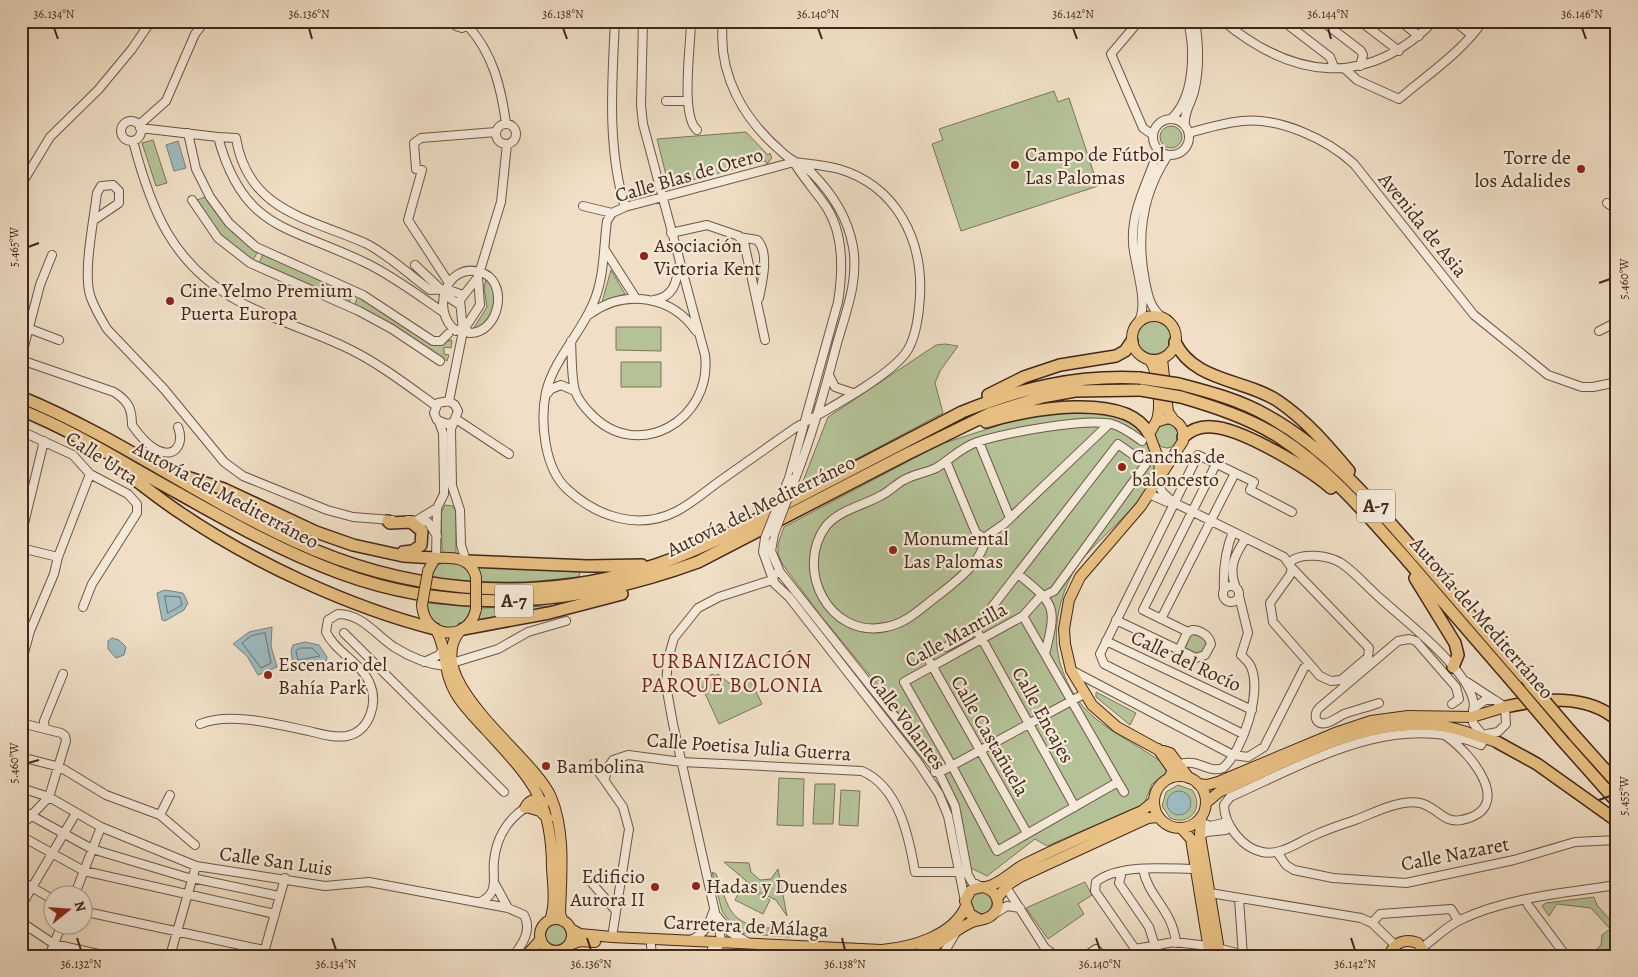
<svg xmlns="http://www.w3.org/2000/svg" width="1638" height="977" viewBox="0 0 1638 977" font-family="Alegreya,serif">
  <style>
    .green { fill: #b5c298; stroke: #7c7458 }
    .water { fill: #9ebabf; stroke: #7a7f7c }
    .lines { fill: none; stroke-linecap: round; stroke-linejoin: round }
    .shore { stroke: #70706c; stroke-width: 1 }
    .minor-casing { stroke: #6e5544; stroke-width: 10 }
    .major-casing { stroke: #432718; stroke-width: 12 }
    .highway-casing { stroke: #432718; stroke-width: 14 }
    .minor { stroke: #f5eada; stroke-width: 8 }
    .major { stroke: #e8c083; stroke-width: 10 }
    .highway { stroke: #e8c083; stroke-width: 11 }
    .minor-bridge-casing { stroke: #6e5544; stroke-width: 10; stroke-linecap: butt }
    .major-bridge-casing { stroke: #432718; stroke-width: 12; stroke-linecap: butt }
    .highway-bridge-casing { stroke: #432718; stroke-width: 14; stroke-linecap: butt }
    .minor-bridge { stroke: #f5eada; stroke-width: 8 }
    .major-bridge { stroke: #e8c083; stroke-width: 10 }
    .highway-bridge { stroke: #e8c083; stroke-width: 11 }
    .ticks { fill: none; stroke: #432718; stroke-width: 2 }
    .poi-dot { fill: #8f2418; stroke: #f5eada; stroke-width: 2 }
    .labels { text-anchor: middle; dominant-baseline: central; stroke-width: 4.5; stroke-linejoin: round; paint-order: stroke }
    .shield { fill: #f5eada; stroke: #786252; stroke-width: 1 }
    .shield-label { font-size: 19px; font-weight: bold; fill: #432718 }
    .poi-label { font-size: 20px; fill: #432718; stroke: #f5eada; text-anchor: start }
    .street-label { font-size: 20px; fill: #432718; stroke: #f5eada }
    .neighbourhood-label { font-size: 21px; letter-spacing: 1px; fill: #7a1f14; stroke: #f5eada }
    .neatline { fill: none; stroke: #432718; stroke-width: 2 }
    .ticks-label { font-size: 12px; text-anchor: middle; fill: #432718 }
  </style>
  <rect width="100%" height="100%" fill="#f0dfc6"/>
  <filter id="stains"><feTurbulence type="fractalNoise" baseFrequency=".004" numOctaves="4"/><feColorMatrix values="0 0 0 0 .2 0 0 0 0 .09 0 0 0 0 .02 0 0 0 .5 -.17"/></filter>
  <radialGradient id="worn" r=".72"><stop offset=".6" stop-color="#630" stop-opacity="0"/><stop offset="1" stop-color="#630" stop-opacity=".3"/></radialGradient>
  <!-- green -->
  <path class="green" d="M1054,91L1058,102L1069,98L1098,186L961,231L932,144L943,140L939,129Z
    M1160 137a11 11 0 1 1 22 0a11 11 0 1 1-22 0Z
    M746,132L768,155L770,153L772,158L767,164L766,161L672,185L668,183L657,139Z
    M153,140L167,183L156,186L142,143Z
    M205,197L230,230L257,253L252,262L220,238L195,201Z
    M263,254L354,293L348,304L329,296L330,293L325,291L324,293L282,276L283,273L280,272L258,266Z
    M611,270L625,294L602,302Z
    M486,278C505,298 493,315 478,331L473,329L487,307L484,288Z
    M358,295L433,344L452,340L451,348L444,347V354L449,355L447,361L380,318L354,307Z
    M1137 337a17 17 0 1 1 34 0a17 17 0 1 1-34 0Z
    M616,327H661V351L616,350Z
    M945,344L958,346L940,371L935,383L943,413L800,489L828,417L936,345Z
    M621,362H661V387H621Z
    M1078,412C1108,413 1135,410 1148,443C1151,449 1156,457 1156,464C1154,500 1095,538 1076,568C1058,596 1051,635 1061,666C1079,722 1118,731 1160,761L1166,767L1167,772L1152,784L1144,804L1047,846L1035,839L987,876L969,867L961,813L940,771L883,691L821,616L783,565L778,554V544L784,527L941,444L1006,423L1041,415Z
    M1155 436a12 12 0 1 1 24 0a12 12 0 1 1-24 0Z
    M445,505L453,506L456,512V554H444L442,550L441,513Z
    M444,562C460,563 468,565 472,582L430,577L435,567Z
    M478,566L578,570L580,574L578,577L528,582H481Z
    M427,603L471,607C467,625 450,634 434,623L428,611Z
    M551,606L553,610L478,622L481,608Z
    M1192,630L1210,640L1202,657L1179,650Z
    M713,674L715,676L718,674L734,687L750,679L762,704L719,724L699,680Z
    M1096,692L1136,713L1130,725L1096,697Z
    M779,778L804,779L803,826L777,825Z
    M815,784H835L833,824H813Z
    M1178,785L1192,790C1205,807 1190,827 1170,818L1162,806L1166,792Z
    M841,790L860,791L858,826L839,825Z
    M724,862L749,863L751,872L760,880L771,879L778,869L787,916L776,900L759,892Z
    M712,872L716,874C728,901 726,922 761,927C771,929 778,928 788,923L790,937L738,933L722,911Z
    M1085,882L1092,895L1078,904L1084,914L1048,939L1026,908Z
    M743,885L770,900L763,914L735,900Z
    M970 903a11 11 0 1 1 22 0a11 11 0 1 1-22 0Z
    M1594,897L1597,905L1617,928V956H1589L1601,945L1602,935L1610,929L1591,908L1557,904L1549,916L1542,906L1546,903Z
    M545 935a11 11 0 1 1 22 0a11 11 0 1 1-22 0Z"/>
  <!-- water -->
  <path class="water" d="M178,141L186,168L174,171L166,145Z
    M165,590L183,593L188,603L184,610L165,621L162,620L157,593Z
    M272,627L271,646L277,667L258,675L247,656L233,644L249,632Z
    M112,638L119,640L126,647L124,655L116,658L108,649V641Z
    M305,642L319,645L327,657L326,662L293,666L291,650L293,645Z
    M1167 803a12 12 0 1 1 24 0a12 12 0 1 1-24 0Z"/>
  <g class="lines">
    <!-- shore -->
    <path class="shore" d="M165,596L180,597L182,605L168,613Z
      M265,633L271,663L261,668L242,643L251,636Z
      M300,648H312L320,656L298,660L296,651Z"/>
    <defs>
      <path id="minor" d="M453,21L456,26L462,28L470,22
        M615,21C612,82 607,148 625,207
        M691,21C691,45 680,115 697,130
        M723,21C717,75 744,120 783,153C791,161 803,165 811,172C832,193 848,218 853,247C859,282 845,314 836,347C825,390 813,432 797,474
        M1139,21L1111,54L1143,128L1153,135
        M1223,21C1293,79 1367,89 1434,21
        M1283,21L1330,57L1334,67
        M1322,21L1361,51L1363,55L1360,66
        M1360,21L1399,51
        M1400,21L1419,36
        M1454,21L1472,35
        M468,26C493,54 501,87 506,123
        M1344,68L1357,80L1399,99C1427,75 1462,52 1483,21
        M666,101H688
        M1153 137a18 18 0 1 1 36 0a18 18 0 1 1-36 0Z
        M1171,119C1195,97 1195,50 1188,21
        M121 131a10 10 0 1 1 20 0a10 10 0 1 1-20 0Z
        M496 134a10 10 0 1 1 20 0a10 10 0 1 1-20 0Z
        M139,125L166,101L195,34L205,21
        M1185,126C1183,114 1191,103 1194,92C1200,68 1199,45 1195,21
        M140,128L218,137C243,231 290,226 366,263C393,276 418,295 443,312
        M188,133L196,169L210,197L229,223L256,247L363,295L433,341H441L448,334
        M1189,133C1206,128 1224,123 1242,121C1279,117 1327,139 1354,164L1474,315L1548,375L1582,387H1593L1617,382
        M218,137L236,138C248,211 308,218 365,243C388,254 409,275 430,290L446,289L463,295
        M133,141C151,210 172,264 238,301C271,319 309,330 343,346C376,361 407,385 436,406
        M794,162C809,164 825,165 839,169C896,186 923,239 920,296C919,313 916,340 905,354C884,380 824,411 795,428C771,445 748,461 724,478C708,489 694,502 677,511C639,531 597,517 567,489C544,468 540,421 546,392C554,360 579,335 592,306C605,278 603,250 607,221L612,213L625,207Z
        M21,185L50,137L98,90L132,49L151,21
        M192,200L218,238L250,263L359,311L392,329L440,361
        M1607,203L1617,210
        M583,206L612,213
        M94,220L119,203V191L113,185L101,186L97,193C94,220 82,275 91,298C95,309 101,319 107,329L164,389L224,462L243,476L327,510L353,517L392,520
        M671,233L707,225L739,236L744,242L765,340
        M739,237L757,240C770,252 762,283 759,298
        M605,250L635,297
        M415,265L451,299L460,305
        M449,283L408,220L422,170L416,169L414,143L421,138L496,132
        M654,300C673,297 677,283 678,267
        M590,314C624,289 671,295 696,331
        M1163,318C1150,308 1148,296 1145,281C1136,235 1142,194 1168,155
        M1138,322C1150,305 1134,264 1133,243C1131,208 1149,181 1158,150
        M462,328L456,331C430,311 446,262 480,272C510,280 500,334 469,333L466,329
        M30,329L59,340
        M463,331L480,305L478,277L501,202L507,144
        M1599,331L1617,322
        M571,341C572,357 571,375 575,391C578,399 584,407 590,413C637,464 713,420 705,355L643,124L641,105L643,21
        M21,358L40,285L52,255
        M21,360L114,392C128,401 132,408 132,425C139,435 147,445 157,450C176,459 184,443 178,427
        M829,375L835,387L853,393
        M547,394L551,389L561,385L575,391
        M449,401L463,331L460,300L478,277
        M456,419L509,454
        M454,422L447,424L437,420L434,413L438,403L449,401L455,405L458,411L451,429L452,486L460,510L461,545L466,561
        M21,431L73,455L90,474L128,494L137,504V513L92,584L83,607
        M979,442L1010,518
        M946,461L976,533L984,538L1004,524L1109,424
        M789,478L838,302C843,271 844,235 827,208C817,193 805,180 795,164
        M1157,482L1163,493L1173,502L1284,557L1291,567
        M1149,494L1167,502H1173
        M419,519L437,508
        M408,520L428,522L437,536
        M774,534L771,551L780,572L938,771L955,806L968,875L972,882L982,887
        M21,536L44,441
        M986,537C982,562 959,579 940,594C922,607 908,623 886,627C829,639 794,569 826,526C839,510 865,505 882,495C890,491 896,484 904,480C914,474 926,473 936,468C951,459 960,448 977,442C1006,433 1083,418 1112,424C1123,427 1132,434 1142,441
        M765,538L763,552L772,577
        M21,548L58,557
        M436,558L437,508L444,494V486L443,433L439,422
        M1290,562C1301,552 1328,555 1341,563C1355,572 1368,588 1381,599C1405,621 1474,673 1474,707
        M1292,568L1369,648L1368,657L1341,680L1331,681L1320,676L1273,622L1270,603L1290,575Z
        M780,572L773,575L774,583L789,597L917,761L939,794L948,816L965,901
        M1018,574C1056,605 1057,606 1045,654
        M1223 594a8 8 0 1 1 16 0a8 8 0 1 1-16 0Z
        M1236,588C1228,568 1234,556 1246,538
        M1224,590C1223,569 1225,551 1233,532
        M1023,616L1118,782
        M1161,619L1235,473
        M1116,620L1196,658L1205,655L1211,644C1209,635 1200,630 1192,630L1187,633L1179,650
        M1188,632L1143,610L1216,464
        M344,633L504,792
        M1106,641L1252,710
        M946,647L969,635L975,629
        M926,655L1027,833
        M424,662L439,655L443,649
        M452,663L498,649L528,632L566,621
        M21,664L30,631L54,574L58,557L90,474
        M1071,670L1233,755L1248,757L1264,747L1304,668L1309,664
        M1467,682L1493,699
        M1379,703C1368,707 1355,710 1344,714C1338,717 1332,722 1326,723C1315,726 1313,714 1319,708L1398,641L1409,639L1416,641L1456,687L1459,699L1452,704
        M21,723L61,733L65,736L66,741L49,797L21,826
        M200,724C230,711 279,725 309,731C321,734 334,738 347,736C370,731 378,703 370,684C362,663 335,652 326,632L328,620L338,614C362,614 376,635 394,647C410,657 426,664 445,666
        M45,729L44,721L63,674
        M1481,733L1473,723V709L1485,700H1495L1505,707L1506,724L1498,732L1487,734
        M1243,734L1104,664L1100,654L1198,455L1254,482L1250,490L1292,512
        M1446,736C1471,753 1517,809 1461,820C1444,824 1436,806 1420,803C1399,799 1374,813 1355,820C1341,825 1328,829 1315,835C1298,842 1281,856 1262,852C1242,848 1224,824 1224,805L1230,797C1307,763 1396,709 1481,745L1487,734
        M21,757L60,767L106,795L160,815L195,845
        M593,764L623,807L629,829L612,937
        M1179,764C1199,758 1208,774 1223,768C1243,750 1262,693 1251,667C1249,662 1245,659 1241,655L1248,633L1239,596
        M935,772L944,770L1084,694
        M605,779L607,769L613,760L628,755L682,762L862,771C899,787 909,837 915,872H959L966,869
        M21,788L49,797L101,827L196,866L325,886L369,882L508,908L524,915C532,930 523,944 513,956
        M1075,807L982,639L975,629L1118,444L1146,464L1054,591L1039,598L1023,616L904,682L952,766L997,851L1118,782L1124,792
        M21,810L92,849L192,879
        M160,815L170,795
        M1200,822L1210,826L1227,822
        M21,836L84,871L275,914
        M1200,836L1206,832L1226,830L1229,824
        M1277,852L1286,865L1294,870L1333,878L1406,883L1514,860L1575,842L1617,840
        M1143,869C1148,897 1173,910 1176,943
        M1122,872L1119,883L1149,927L1155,946L1161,956
        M192,878L279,896
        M21,881L52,899
        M591,882L616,911
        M495,884L508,908
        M1006,887L1045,948L1056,956
        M1210,893L1361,918L1372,923L1395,945
        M75,894L101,827
        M1239,899L1243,956
        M1526,899L1528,905L1566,956
        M480,902C500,893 492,878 494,861C496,839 507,820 525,808
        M21,906L76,813
        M82,911L264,950
        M994,914L1007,906L1020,908
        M717,916L730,932L747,942
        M21,922L54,944L107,956
        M1372,923L1380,914L1451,909L1458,920
        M690,940C704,935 709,925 713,912
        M651,945L652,956
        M1423,947C1434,939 1447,926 1460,920C1508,897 1565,893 1617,885
        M712,949L719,946L721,939L673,724L666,685L668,659L674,638L698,608L719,597L772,580
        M1135,949L1174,942L1209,946L1237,953
        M49,956L62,924
        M170,956L196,866
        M263,956L285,878
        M942,956L955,934
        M1085,956L1096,949L1103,956
        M1140,956L1095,891L1096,882C1119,863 1168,869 1197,869"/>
      <path id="major" d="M1132 338a22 22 0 1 1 44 0a22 22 0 1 1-44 0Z
        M1162,359L1168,412L1173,419
        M1150,360C1158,371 1162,410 1156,422
        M1160,474L1159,460L1149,434L1156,422L1168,418C1180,421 1185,430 1183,441L1141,506L1080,577L1069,600L1064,629L1065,644L1071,670L1092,705L1117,727L1157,749L1170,753L1189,778
        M428,571L435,558C453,557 471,557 476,577
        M422,605C424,639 469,643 476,609
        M436,630C448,650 442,671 456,694C465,709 477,720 488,732C532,780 552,800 552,868C553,884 556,905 550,920
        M460,631C419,680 533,755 551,797C566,833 561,876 560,914L563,921
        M1158,749L1172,769L1171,775L1168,779
        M1154 802a26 26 0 1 1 52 0a26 26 0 1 1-52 0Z
        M1198,784L1207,785L1218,782L1335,733L1371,721L1408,716L1472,717L1505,707
        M1206,803L1219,792C1289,762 1363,716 1442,726C1462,729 1478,737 1497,742
        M525,808C529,799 537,798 545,802
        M530,808L540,811L548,819
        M1201,819L1200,836L1220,956
        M1182,829L1191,839L1210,956
        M986,887C999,885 1013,870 1025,864C1063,845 1103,828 1142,811L1154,801
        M997,898L1009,884L1020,877L1148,818L1158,817
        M540 935a16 16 0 1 1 32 0a16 16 0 1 1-32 0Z
        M571,929L580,934L612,937L882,950C912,947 953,936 966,906
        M569,945L580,941L595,942
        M784,953L835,956
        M526,956L541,939
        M537,956L549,950
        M905,956C932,954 947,934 970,923C977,919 986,921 992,915C1004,905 996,889 982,887L971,890L965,901L970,914L980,920
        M1389,956C1394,942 1405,938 1418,943L1427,956"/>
      <path id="highway" d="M1175,342C1194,382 1245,379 1278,401C1306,420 1327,445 1349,471
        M1179,384C1210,392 1240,400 1268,416C1329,450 1375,505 1421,558C1457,600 1494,642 1530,684
        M988,395L1024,377L1060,365L1116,356L1125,351L1132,341
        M21,397C116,436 200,498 294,541C402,591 524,604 639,570C692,555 741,528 789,502C847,472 905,442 962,412C1021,388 1076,375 1139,378
        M1181,397C1215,407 1249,418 1279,437C1329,469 1368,516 1407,560C1443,602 1480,644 1516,686
        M21,410C76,432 126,465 178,493C231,523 283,552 340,573C460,617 580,605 698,562L907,454L991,413L1042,397L1075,391L1141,390
        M986,422C1024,410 1127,390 1149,434
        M1183,437C1191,430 1201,426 1212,427C1241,428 1308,468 1331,488
        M118,467C139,482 158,498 179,512C252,562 349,607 435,629
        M177,474L224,489L316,532L353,545L403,556L435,558
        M388,521L390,523L411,522L422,531L421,545L413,551L403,552
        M467,561L588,566L642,565
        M1415,578L1455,643L1458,655L1453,667
        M463,629L549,613L622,594
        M1505,707C1542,699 1586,693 1617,720
        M1574,735L1617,783
        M1561,739L1617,802
        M1497,742L1537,764L1617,821"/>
    </defs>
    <!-- minor casing -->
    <use href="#minor" class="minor-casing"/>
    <!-- major casing -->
    <use href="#major" class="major-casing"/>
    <!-- highway casing -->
    <use href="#highway" class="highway-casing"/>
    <!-- minor -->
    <use href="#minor" class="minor"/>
    <!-- major -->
    <use href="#major" class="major"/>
    <!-- highway -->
    <use href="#highway" class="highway"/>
    <defs>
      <path id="minor-bridge" d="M774,534L797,474
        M765,538L789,478"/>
      <path id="major-bridge" d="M422,605L428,571
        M476,609V577"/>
      <path id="highway-bridge" d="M1139,378L1179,384
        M1141,390L1181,397
        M1530,684L1574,735
        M1516,686L1561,739"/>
    </defs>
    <!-- minor-bridge casing -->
    <use href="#minor-bridge" class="minor-bridge-casing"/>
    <!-- major-bridge casing -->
    <use href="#major-bridge" class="major-bridge-casing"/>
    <!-- highway-bridge casing -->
    <use href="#highway-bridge" class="highway-bridge-casing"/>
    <!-- minor-bridge -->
    <use href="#minor-bridge" class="minor-bridge"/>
    <!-- major-bridge -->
    <use href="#major-bridge" class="major-bridge"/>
    <!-- highway-bridge -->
    <use href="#highway-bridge" class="highway-bridge"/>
  </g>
  <!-- ticks -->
  <path class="ticks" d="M54,28L58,39M309,28L312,39M563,28L567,39M818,28L822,39M1073,28L1077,39M1328,28L1331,39M1582,28L1586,39M28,247L39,243M1599,283L1610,279M28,763L39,760M1599,800L1610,796M77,938L81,950M332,938L336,950M587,938L591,950M842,938L845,950M1096,938L1100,950M1351,938L1355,950"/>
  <!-- markers -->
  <g class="poi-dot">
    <circle cx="1015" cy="165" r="5"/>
    <circle cx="1581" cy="169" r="5"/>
    <circle cx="644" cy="256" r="5"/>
    <circle cx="170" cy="301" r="5"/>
    <circle cx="1122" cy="467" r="5"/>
    <circle cx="893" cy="550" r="5"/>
    <circle cx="268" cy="675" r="5"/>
    <circle cx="546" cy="766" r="5"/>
    <circle cx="696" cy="886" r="5"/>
    <circle cx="655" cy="887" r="5"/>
  </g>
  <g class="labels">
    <!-- shield labels -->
    <g class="shield">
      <rect x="1357" y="489.5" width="38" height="33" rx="4"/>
      <rect x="495" y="584.5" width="38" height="33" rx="4"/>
    </g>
    <g class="shield-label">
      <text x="1376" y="506">A-7</text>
      <text x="514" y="601">A-7</text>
    </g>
    <!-- poi labels -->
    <g class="poi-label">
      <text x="1025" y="154">Campo de Fútbol<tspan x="1025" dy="23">Las Palomas</tspan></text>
      <text x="1571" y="157" text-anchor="end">Torre de<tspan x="1571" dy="23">los Adalides</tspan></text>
      <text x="654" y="245">Asociación<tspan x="654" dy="23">Victoria Kent</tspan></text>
      <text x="180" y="290">Cine Yelmo Premium<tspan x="180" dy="23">Puerta Europa</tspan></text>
      <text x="1132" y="456">Canchas de<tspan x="1132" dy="23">baloncesto</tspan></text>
      <text x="903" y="538">Monumental<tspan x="903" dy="23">Las Palomas</tspan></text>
      <text x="278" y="664">Escenario del<tspan x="278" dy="23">Bahía Park</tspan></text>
      <text x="556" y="766">Bambolina</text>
      <text x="645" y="876" text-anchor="end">Edificio<tspan x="645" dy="23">Aurora II</tspan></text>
      <text x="706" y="886">Hadas y Duendes</text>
    </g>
    <!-- street labels -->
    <g class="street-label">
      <text transform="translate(689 175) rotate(-16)">Calle Blas de Otero</text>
      <text transform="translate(1423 225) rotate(51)">Avenida de Asia</text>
      <text transform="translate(102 458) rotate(33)">Calle Urta</text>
      <text transform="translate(226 495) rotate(28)">Autovía del Mediterráneo</text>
      <text transform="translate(761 506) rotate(-26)">Autovía del Mediterráneo</text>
      <text transform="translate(1482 618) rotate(49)">Autovía del Mediterráneo</text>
      <text transform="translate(956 635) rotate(-29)">Calle Mantilla</text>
      <text transform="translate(1186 661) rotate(25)">Calle del Rocío</text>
      <text transform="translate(1043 715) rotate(61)">Calle Encajes</text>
      <text transform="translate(907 722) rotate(53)">Calle Volantes</text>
      <text transform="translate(990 736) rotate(60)">Calle Castañuela</text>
      <text transform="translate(749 747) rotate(4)">Calle Poetisa Julia Guerra</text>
      <text transform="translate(1455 854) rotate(-11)">Calle Nazaret</text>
      <text transform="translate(276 861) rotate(8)">Calle San Luis</text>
      <text transform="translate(746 926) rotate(3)">Carretera de Málaga</text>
    </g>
    <!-- neighbourhood labels -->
    <g class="neighbourhood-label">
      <text x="732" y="661">URBANIZACIÓN<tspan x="732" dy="24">PARQUE BOLONIA</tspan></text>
    </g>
  </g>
  <!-- margin -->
  <rect width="1638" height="977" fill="none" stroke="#f0dfc6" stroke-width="55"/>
  <!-- north arrow -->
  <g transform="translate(68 910) rotate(73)"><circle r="24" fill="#f5eada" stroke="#ae9c8c"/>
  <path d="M0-4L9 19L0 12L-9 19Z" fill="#8f2418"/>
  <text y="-8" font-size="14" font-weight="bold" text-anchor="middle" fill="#432718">N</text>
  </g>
  <rect x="28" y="28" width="1582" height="922" class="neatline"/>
  <g class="ticks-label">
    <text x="54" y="18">36.134°N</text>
    <text x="309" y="18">36.136°N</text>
    <text x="563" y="18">36.138°N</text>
    <text x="818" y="18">36.140°N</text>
    <text x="1073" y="18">36.142°N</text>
    <text x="1328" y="18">36.144°N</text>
    <text x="1582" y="18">36.146°N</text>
    <text transform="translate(14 247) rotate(-90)" y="4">5.465°W</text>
    <text transform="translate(1624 279) rotate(-90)" y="4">5.460°W</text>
    <text transform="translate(14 763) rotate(-90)" y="4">5.460°W</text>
    <text transform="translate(1624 796) rotate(-90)" y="4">5.455°W</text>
    <text x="81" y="968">36.132°N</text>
    <text x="336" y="968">36.134°N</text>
    <text x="591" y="968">36.136°N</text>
    <text x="845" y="968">36.138°N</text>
    <text x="1100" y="968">36.140°N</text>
    <text x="1355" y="968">36.142°N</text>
  </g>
  <rect width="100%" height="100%" filter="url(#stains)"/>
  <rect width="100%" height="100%" fill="url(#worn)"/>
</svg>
